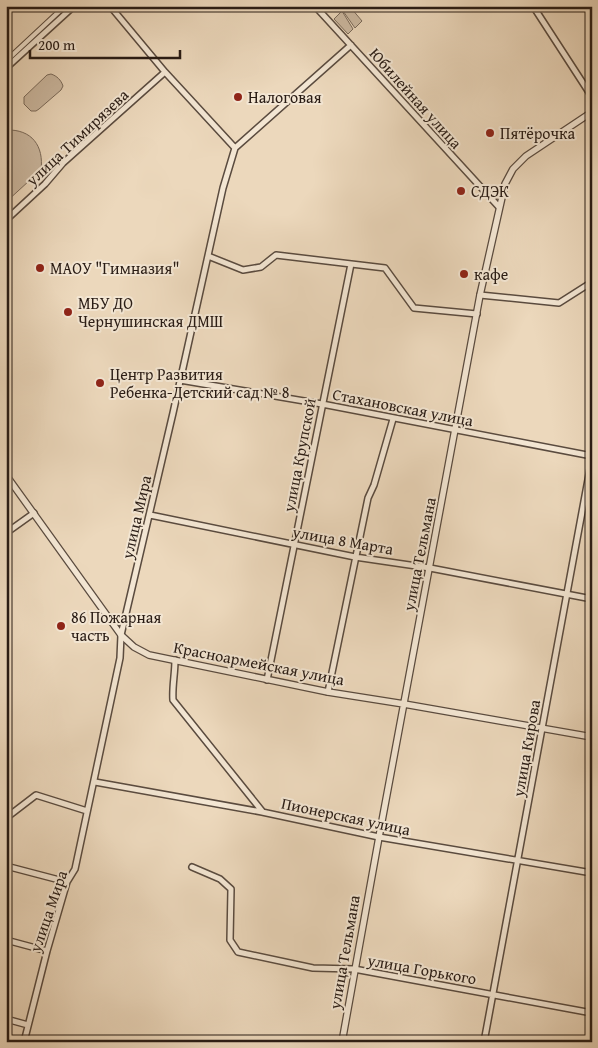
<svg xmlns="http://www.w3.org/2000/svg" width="598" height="1048" viewBox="0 0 598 1048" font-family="'Gentium Book Plus',serif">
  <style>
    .green { fill: #cbb8a0; stroke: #7a6a5a }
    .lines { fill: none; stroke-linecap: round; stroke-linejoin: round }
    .pedestrian-casing { stroke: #5a4b3f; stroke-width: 6 }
    .minor-casing { stroke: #5a4b3f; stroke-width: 8 }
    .tertiary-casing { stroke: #5a4b3f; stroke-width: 8 }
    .pedestrian { stroke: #f3e6d3; stroke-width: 4 }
    .minor { stroke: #f3e6d3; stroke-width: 5 }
    .tertiary { stroke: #f3e6d3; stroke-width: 5.5 }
    .poi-dot { fill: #8f2418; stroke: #f3e6d3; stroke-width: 2 }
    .labels { text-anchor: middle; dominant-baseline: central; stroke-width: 4; stroke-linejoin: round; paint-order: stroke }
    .poi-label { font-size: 16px; fill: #291c15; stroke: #f3e6d3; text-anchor: start }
    .street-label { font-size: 16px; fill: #291c15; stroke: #f3e6d3 }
  </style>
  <rect width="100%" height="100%" fill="#ecd8bc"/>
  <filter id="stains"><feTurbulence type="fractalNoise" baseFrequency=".004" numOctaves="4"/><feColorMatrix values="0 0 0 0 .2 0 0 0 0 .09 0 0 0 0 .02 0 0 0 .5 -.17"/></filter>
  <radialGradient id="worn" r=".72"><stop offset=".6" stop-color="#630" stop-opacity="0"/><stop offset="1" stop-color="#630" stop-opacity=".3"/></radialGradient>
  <!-- green -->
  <path class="green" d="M346,8H351L362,21L355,28L343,11Z
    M342,11L353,29L348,34L334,19Z
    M51,74C57,76 61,80 63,86L61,90L39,109L36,111H31L24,104V97L47,75Z
    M6,130C32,129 44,146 41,170L6,202Z"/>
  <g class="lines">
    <defs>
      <path id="pedestrian" d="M6,61L65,6"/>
      <path id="minor" d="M110,6L165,72L235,148
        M315,6L499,207
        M533,6L592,97
        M6,68L74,6
        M6,220L45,184L63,163L165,72
        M208,256L243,270L261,267L276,255L385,268L414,308L477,314
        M480,295L559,303L592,282
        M180,380L322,404L592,456
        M150,515L355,557L430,568L592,599
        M6,533L34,513
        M175,660C175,674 172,687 173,700L262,811
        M267,680L351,264
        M328,692L368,498L374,485L393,419
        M95,782L262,812L379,837L592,873
        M6,818L36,795L87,811
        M6,866L67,882
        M192,867L220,879L231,889L230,940L238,952L313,968L354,969L592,1013
        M6,940L47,951
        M6,1019L28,1025
        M24,1042L47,951L67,882L75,869L120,658L121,635L173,413L223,188L235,148L351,45
        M484,1042L592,458"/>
      <path id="tertiary" d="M6,475L121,635L134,647L149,655L328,692L404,704L592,737
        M342,1042L379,837L480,295L505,184L513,169L526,156L592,112"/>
    </defs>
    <!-- pedestrian casing -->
    <use href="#pedestrian" class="pedestrian-casing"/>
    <!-- minor casing -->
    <use href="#minor" class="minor-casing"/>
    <!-- tertiary casing -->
    <use href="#tertiary" class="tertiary-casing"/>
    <!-- pedestrian -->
    <use href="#pedestrian" class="pedestrian"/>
    <!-- minor -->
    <use href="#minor" class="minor"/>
    <!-- tertiary -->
    <use href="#tertiary" class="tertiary"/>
  </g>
  <!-- markers -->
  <g class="poi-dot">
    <circle cx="238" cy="97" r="5"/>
    <circle cx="490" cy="133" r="5"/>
    <circle cx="461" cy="191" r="5"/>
    <circle cx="40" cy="268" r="5"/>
    <circle cx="464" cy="274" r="5"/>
    <circle cx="68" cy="312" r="5"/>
    <circle cx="100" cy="383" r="5"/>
    <circle cx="61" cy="626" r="5"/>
  </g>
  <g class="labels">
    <!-- poi labels -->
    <g class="poi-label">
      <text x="248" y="97">Налоговая</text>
      <text x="500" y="133">Пятёрочка</text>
      <text x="471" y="191">СДЭК</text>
      <text x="50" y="268">МАОУ "Гимназия"</text>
      <text x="474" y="274">кафе</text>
      <text x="78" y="303">МБУ ДО<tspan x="78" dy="18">Чернушинская ДМШ</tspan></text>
      <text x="110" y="374">Центр Развития<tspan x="110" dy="18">Ребенка-Детский сад № 8</tspan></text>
      <text x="71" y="617">86 Пожарная<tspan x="71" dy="18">часть</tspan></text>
    </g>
    <!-- street labels -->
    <g class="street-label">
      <text transform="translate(416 98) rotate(48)">Юбилейная улица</text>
      <text transform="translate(77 137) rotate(-43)">улица Тимирязева</text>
      <text transform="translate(403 407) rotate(11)">Стахановская улица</text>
      <text transform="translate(299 455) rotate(-79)">улица Крупской</text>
      <text transform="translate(136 517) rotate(-77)">улица Мира</text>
      <text transform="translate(343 540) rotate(10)">улица 8 Марта</text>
      <text transform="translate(419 554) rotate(-79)">улица Тельмана</text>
      <text transform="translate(259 663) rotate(11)">Красноармейская улица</text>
      <text transform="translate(526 748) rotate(-80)">улица Кирова</text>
      <text transform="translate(346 816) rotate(12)">Пионерская улица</text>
      <text transform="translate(48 911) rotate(-71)">улица Мира</text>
      <text transform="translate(344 952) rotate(-80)">улица Тельмана</text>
      <text transform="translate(422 969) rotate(10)">улица Горького</text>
    </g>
  </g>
  <!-- margin -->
  <rect width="598" height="1048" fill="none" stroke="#ecd8bc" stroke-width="25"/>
  <rect x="8" y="8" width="583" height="1033" fill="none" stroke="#291c15" stroke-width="2.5"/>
  <rect x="12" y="12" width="573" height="1023" fill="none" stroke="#291c15"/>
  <!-- scale -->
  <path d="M30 50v8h150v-8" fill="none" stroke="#291c15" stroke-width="2.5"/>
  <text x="38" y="50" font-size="15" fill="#291c15" stroke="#f3e6d3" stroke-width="4" paint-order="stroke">200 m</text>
  <rect width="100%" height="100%" filter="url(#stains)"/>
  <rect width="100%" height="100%" fill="url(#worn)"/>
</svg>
